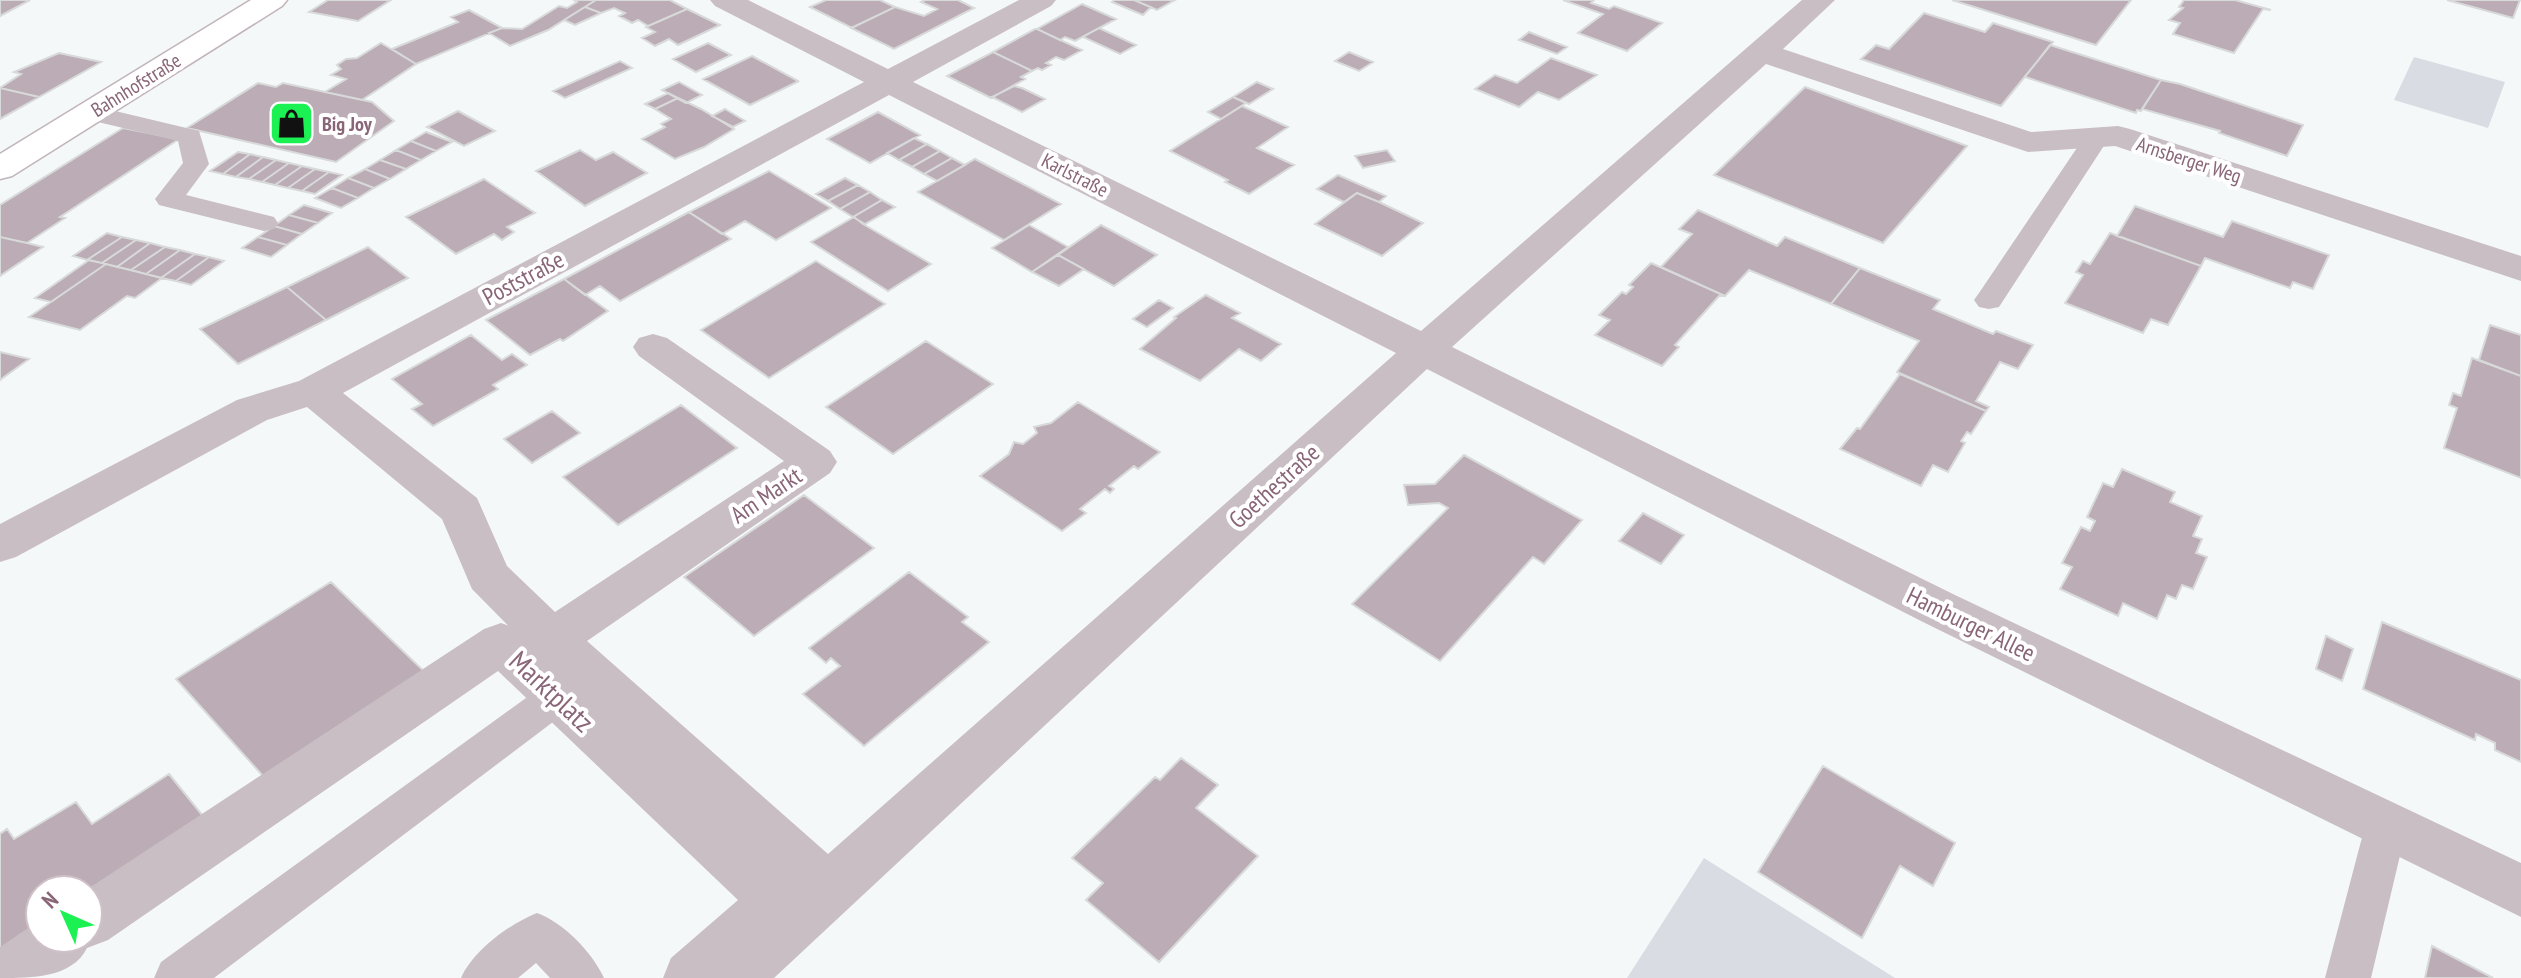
<svg xmlns="http://www.w3.org/2000/svg" width="2521" height="978" viewBox="0 0 2521 978" font-family="'PT Sans Narrow',sans-serif">
  <style>
    .green { fill: #d9dce3 }
    .building { fill: #bbacb5; stroke: #d8dada; stroke-width: 2 }
    .lines { fill: none; stroke-linecap: round; stroke-linejoin: round }
    .secondary-casing { stroke: #c1b5bb; stroke-width: 3 }
    .service { fill: #c8bec4; fill-rule: evenodd }
    .pedestrian { fill: #c8bec4; fill-rule: evenodd }
    .minor { fill: #c8bec4; fill-rule: evenodd }
    .secondary { fill: #fff; fill-rule: evenodd }
    .labels { text-anchor: middle; dominant-baseline: central; stroke-width: 8; stroke-linejoin: round; paint-order: stroke }
    .far-street-label { font-size: 20px; fill: #896578; stroke: #fff }
    .far-poi-label { font-size: 20px; font-weight: bold; fill: #896578; stroke: #fff; text-anchor: start }
    .street-label { font-size: 24px; fill: #896578; stroke: #fff }
    .near-street-label { font-size: 28px; fill: #896578; stroke: #fff }
  </style>
  <rect width="100%" height="100%" fill="#f5f8f8"/>
  <!-- green -->
  <path class="green" d="M2414,57L2505,82L2488,128L2394,100Z
    M1704,858L1895,978H1627Z"/>
  <!-- building -->
  <path class="building" d="M0,0H30L0,16Z
    M328,0H391L358,21L309,12Z
    M574,0H596L548,30L510,46L489,33L502,28L522,29L559,6L567,8L577,2Z
    M596,0H670L687,9L648,26L638,20L632,23L619,16L625,13L614,8L601,13L585,7Z
    M826,0H880L895,7L852,28L810,7Z
    M925,0H958L974,8L894,49L851,28L895,7L924,16L937,9L921,2Z
    M1115,0H1134L1151,7L1143,15L1112,2Z
    M1134,0H1175L1157,10Z
    M1563,0H1594L1591,3L1609,9L1614,6L1662,23L1627,51L1578,33L1603,14Z
    M1952,0H2131L2096,45Z
    M2184,0H2235L2271,10L2263,9L2234,53L2173,34L2180,23L2169,20L2183,8L2179,7Z
    M2447,0H2520L2513,18Z
    M1082,4L1116,19L1075,41L1065,37L1060,40L1037,29Z
    M585,7L601,13L575,25L564,20Z
    M687,9L720,25L678,45L669,39L655,46L642,38L655,32L646,27Z
    M469,10L502,28L416,64L392,49L458,22L451,17Z
    M1924,13L1985,32L1993,23L2053,42L2001,106L1861,59L1876,45L1889,49Z
    M1099,28L1136,45L1120,54L1083,37Z
    M1035,29H1037L1082,50L1064,60L1056,57L1046,63L1051,65L1042,70L1038,68L1032,71L993,52Z
    M1529,32L1567,47L1557,54L1519,40Z
    M381,43L416,64L362,100L325,92L346,79L331,75L341,69L337,65L346,59L357,58Z
    M708,43L731,55L696,72L673,59Z
    M2050,45L2161,80L2141,111L2137,110L2136,113L2025,77Z
    M993,52L1032,71L1021,77L1025,79L991,98L947,76Z
    M1349,52L1373,62L1359,71L1335,61Z
    M59,53L101,62L39,97L0,88L21,74L14,72Z
    M752,56L798,81H799L750,105L703,79Z
    M1551,58L1597,75L1559,100L1538,92L1519,107L1475,89L1495,75L1517,83Z
    M620,61L632,68L565,98L553,91Z
    M2161,80L2180,84L2303,125L2287,156L2219,133L2220,131L2142,109Z
    M679,82L702,95L686,103L662,90Z
    M1257,82L1273,89L1249,104L1233,97Z
    M258,83L276,87L283,83L372,102L394,121L336,162L187,128Z
    M1014,86L1022,88L1045,99L1022,112L992,97Z
    M1805,87L1967,146L1883,243L1714,175Z
    M0,88L39,97L0,119Z
    M668,93L678,98L655,109L645,104Z
    M1233,97L1246,103L1221,119L1208,112Z
    M678,98L701,109L734,129L704,147L675,159L642,139L665,127L661,124L671,119L655,109Z
    M1242,106L1288,127L1257,148L1294,165L1249,194L1225,182L1228,180L1170,151Z
    M725,109L745,121L733,127L712,116Z
    M458,111L495,131L464,146L427,127Z
    M878,112L920,135L870,163L827,139Z
    M123,128L179,139L60,217L65,218L27,243L0,237V205Z
    M426,132L452,142L436,151L411,141Z
    M914,138L927,144L899,160L887,153Z
    M411,141L436,151L421,160L396,150Z
    M927,144L940,151L912,167L899,160Z
    M396,150L421,160L406,169L380,160Z
    M580,150L596,160L613,152L647,173L585,206L536,171Z
    M1387,150L1395,161L1363,168L1355,156Z
    M940,151L952,158L924,174L912,167Z
    M238,152L250,154L223,174L210,171Z
    M250,154L263,157L236,177L223,174Z
    M263,157L276,160L249,179L236,177Z
    M952,158L965,165L937,181L924,174Z
    M975,159L1061,204L1004,240L918,192Z
    M276,160L289,163L262,182L249,179Z
    M380,160L406,169L390,179L365,169Z
    M289,163L302,166L275,185L262,182Z
    M302,166L315,169L288,188L275,185Z
    M315,169L329,172L302,191L288,188Z
    M365,169L390,179L374,188L348,178Z
    M769,171L831,208L776,240L745,221L722,234L689,212Z
    M329,172L342,175L315,194L302,191Z
    M1338,175L1386,196L1379,202L1357,193L1344,202L1317,189Z
    M348,178L374,188L358,198L332,188Z
    M845,178L858,185L828,201L816,194Z
    M484,179L535,213L507,227L514,232L502,240L494,234L456,254L406,217Z
    M858,185L870,192L840,209L828,201Z
    M332,188L358,198L341,208L315,198Z
    M870,192L882,200L853,217L840,209Z
    M1357,193L1379,202L1423,223L1382,256L1315,224Z
    M882,200L895,207L865,224L853,217Z
    M304,205L332,213L318,223L289,215Z
    M2135,206L2223,237L2232,221L2329,255L2313,289L2293,282L2290,288L2205,258L2201,266L2117,236Z
    M1698,210L1777,246L1785,237L1860,268L1831,304L1749,270L1725,296L1661,267L1692,234L1679,229Z
    M689,212L731,239L620,301L600,286L585,295L564,279Z
    M289,215L318,223L302,234L274,226Z
    M854,217L863,224L931,264L888,291L811,242Z
    M1029,225L1068,247L1032,272L992,248Z
    M1101,225L1157,255L1114,286L1058,255Z
    M274,226L302,234L287,245L258,237Z
    M107,233L122,237L87,260L73,256Z
    M2110,233L2201,266L2168,325L2151,319L2143,333L2065,303L2083,275L2076,272L2083,261L2090,264Z
    M0,237L27,243L43,247L0,276Z
    M122,237L136,240L102,263L87,260Z
    M258,237L287,245L271,257L242,248Z
    M136,240L150,243L117,267L102,263Z
    M150,243L165,247L131,270L117,267Z
    M165,247L180,250L146,274L131,270Z
    M368,247L408,278L326,320L287,287Z
    M180,250L195,254L161,278L146,274Z
    M195,254L209,257L176,281L161,278Z
    M1058,255L1084,269L1059,286L1032,272Z
    M209,257L224,261L191,285L176,281Z
    M89,260L106,264L51,302L35,298Z
    M816,261L885,304L769,378L701,330Z
    M1651,263L1725,296H1719L1675,345L1679,347L1662,366L1595,335L1610,320L1599,315L1622,292L1626,294L1633,287L1629,285Z
    M106,264L162,278L135,298L127,296L80,330L29,317Z
    M1860,268L1940,300L1933,309L1993,334L1996,331L2033,345L2018,369L2000,362L1976,401L1989,407L1986,411L1897,372L1919,341L1831,304Z
    M564,279L608,311L563,341L560,339L530,355L486,320Z
    M287,287L326,320L238,364L200,329Z
    M1206,295L1240,313L1232,318L1281,344L1261,361L1239,349L1200,381L1140,349L1176,318L1174,317Z
    M1159,300L1173,308L1147,327L1133,319Z
    M2490,325L2521,335V376L2479,360Z
    M471,335L502,360L512,354L527,365L493,385L498,389L433,426L412,409L422,404L392,379Z
    M926,341L993,384L893,454L826,407Z
    M0,352L29,359L0,380Z
    M2472,358L2521,376V478L2444,448L2457,408L2449,405L2453,393L2461,396Z
    M1900,374L1986,411L1971,434L1967,432L1961,441L1965,443L1948,472L1933,465L1921,486L1840,449L1857,428L1860,429Z
    M1078,402L1160,452L1138,469L1134,466L1109,486L1114,489L1110,493L1105,489L1080,509L1086,513L1062,531L980,476L1009,454L1014,442L1023,444L1037,433L1034,427L1051,423Z
    M681,405L737,448L618,525L563,477Z
    M552,411L580,433L532,463L504,439Z
    M1464,455L1582,520L1544,564L1533,557L1440,661L1352,604L1448,508L1439,503L1408,505L1404,485L1435,484Z
    M2122,469L2175,492L2170,502L2202,516L2193,536L2202,539L2196,553L2207,557L2193,589L2182,585L2176,599L2167,595L2157,619L2123,603L2118,616L2060,589L2072,567L2062,563L2081,527L2090,531L2095,521L2087,517L2103,483L2113,487Z
    M804,495L874,548L754,636L684,577Z
    M1643,513L1684,535L1661,564L1619,541Z
    M909,572L968,617L962,622L989,642L864,746L803,694L840,666L831,658L826,663L809,648Z
    M331,582L429,676L271,785L176,679Z
    M2382,622L2521,680V762L2495,750V743L2476,734L2475,740L2363,689Z
    M2326,636L2353,649L2342,681L2316,669Z
    M1181,758L1218,785L1196,808L1258,856L1159,962L1086,900L1103,883L1072,858L1155,777L1160,780Z
    M1823,766L1955,843L1933,886L1900,866L1862,938L1758,872Z
    M169,774L211,826L88,890H40V938H56L0,976V834L7,829L14,839L76,802L92,824Z
    M2432,946L2493,978H2425Z"/>
  <g class="lines">
    <defs>
      <path id="secondary" d="M251,0H287L282,6L12,176L0,179V154Z"/>
    </defs>
    <!-- secondary casing -->
    <use href="#secondary" class="secondary-casing"/>
    <!-- service -->
    <path class="service" d="M90,105L199,131L209,164L186,195L274,217L278,223L274,229L264,231L159,205L155,199L183,163L178,141L81,118L77,113L81,108Z
      M2096,130L2105,133L2109,138L1999,307L1989,309L1979,307L1974,300L1979,293L2087,133Z
      M576,667L590,672L595,683L590,694L214,978H154L161,962L562,672Z
      M2386,807L2401,813L2407,826L2371,978H2325L2365,826L2371,813Z
      M537,913C564,923 592,952 604,978H550L536,963L518,978H461C473,951 509,924 537,913Z"/>
    <!-- pedestrian -->
    <path class="pedestrian" d="M501,623L518,629L798,882L806,901L798,920L735,978H663L671,958L738,900L498,671L108,940L87,948C72,978 32,978 0,978V947L40,920V938H88L86,890L484,629Z"/>
    <!-- minor -->
    <path class="minor" d="M710,0H748L888,69L1019,0H1056L1051,6L913,82L1421,331L1802,0H1835L1783,49L2031,132L2118,126L2130,129L2521,256V281L2115,146L2028,152L1766,64L1452,347L1955,595L2521,863V917L1921,621L1427,369L774,978H703L711,958L788,890L535,653L472,589L442,519L307,407L267,420L16,557L0,562V524L237,400L299,381L864,82L715,6ZM889,95L1396,353L828,854L587,641L830,473L837,462L830,451L667,338L653,334L639,338L633,347L639,356L784,461L555,612L507,566L477,498L343,393Z"/>
    <!-- secondary -->
    <use href="#secondary" class="secondary"/>
  </g>
  <!-- icons -->
  <defs>
    <symbol id="shop-square" viewBox="-11 -11 22 22"><rect x="-9" y="-9" width="18" height="18" rx="4" fill="#1cf154" stroke="#fff"/><path d="M-5-2.5h2.3a2.7 3.5 0 0 1 5.4 0H5L5.5 6h-11ZM-1.5-2.5h3a1.5 2.3 0 0 0-3 0Z" fill="#111"/></symbol>
  </defs>
  <g fill-rule="evenodd">
    <use href="#shop-square" x="266" y="98" width="51" height="51"/>
  </g>
  <g class="labels">
    <!-- far-street labels -->
    <g class="far-street-label">
      <text transform="translate(136 85) rotate(-32)">Bahnhofstraße</text>
      <text transform="translate(2189 160) rotate(18)">Arnsberger Weg</text>
      <text transform="translate(1075 175) rotate(27)">Karlstraße</text>
    </g>
    <!-- far-poi labels -->
    <g class="far-poi-label">
      <text x="322" y="124">Big Joy</text>
    </g>
    <!-- street labels -->
    <g class="street-label">
      <text transform="translate(523 278) rotate(-28)">Poststraße</text>
      <text transform="translate(1274 486) rotate(-42)">Goethestraße</text>
      <text transform="translate(766 495) rotate(-34)">Am Markt</text>
      <text transform="translate(1971 624) rotate(26)">Hamburger Allee</text>
    </g>
    <!-- near-street labels -->
    <g class="near-street-label">
      <text transform="translate(552 691) rotate(43)">Marktplatz</text>
    </g>
  </g>
  <!-- north arrow -->
  <g transform="translate(64 914) rotate(315)"><circle r="38" fill="#ffffff" stroke="#d0c1c9" stroke-width="2"/>
  <path d="M0-6L14 30L0 20L-14 30Z" fill="#1cf154"/>
  <text y="-12" font-size="22" font-weight="bold" text-anchor="middle" fill="#896578">N</text>
  </g>
</svg>
